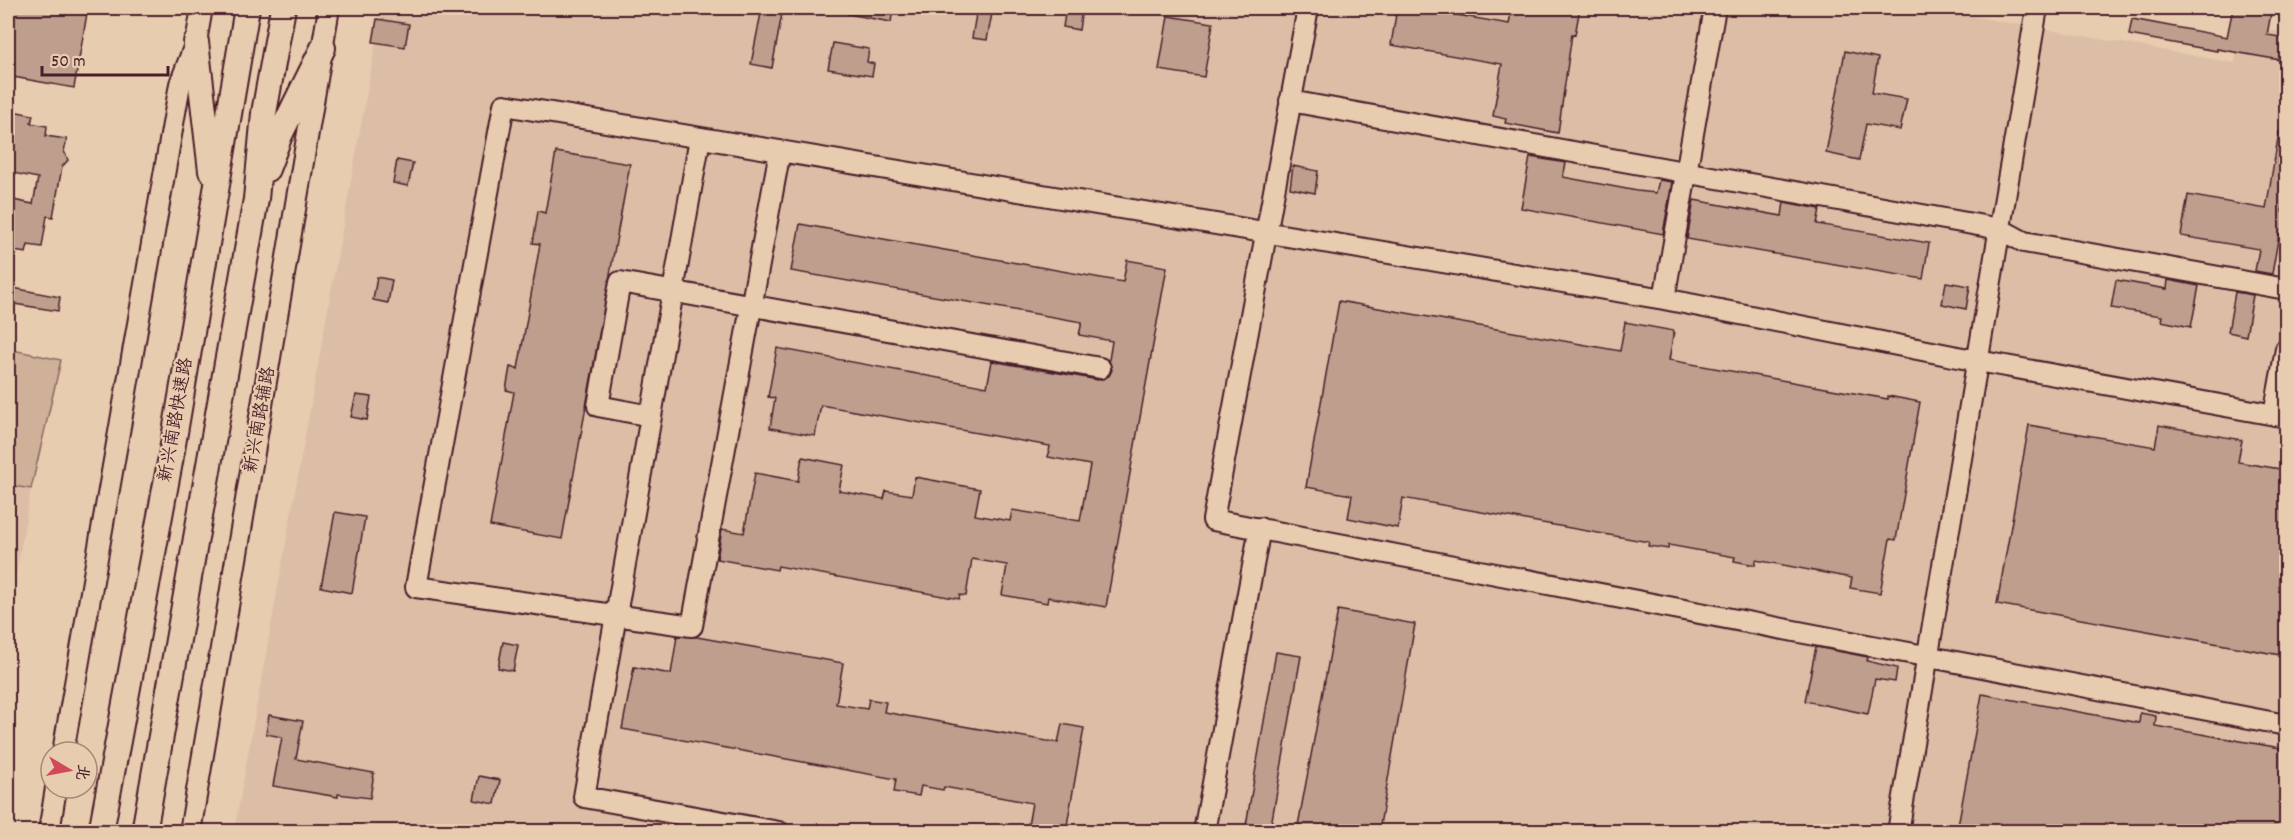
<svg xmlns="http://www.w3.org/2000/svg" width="2294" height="839" viewBox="0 0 2294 839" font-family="Dekko,'LXGW WenKai TC',sans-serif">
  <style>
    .built { fill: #dbbea5 }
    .green { fill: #cfb099; stroke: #8c6862; stroke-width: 1.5 }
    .building { fill: #be9e8d; stroke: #4a1f2b; stroke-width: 1.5 }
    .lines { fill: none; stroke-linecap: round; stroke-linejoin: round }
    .minor-casing { stroke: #4a1f2b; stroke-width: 24 }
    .major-casing { stroke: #4a1f2b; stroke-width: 28 }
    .minor { stroke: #e8ccaf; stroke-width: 20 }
    .major { stroke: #e8ccaf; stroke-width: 24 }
    .labels { text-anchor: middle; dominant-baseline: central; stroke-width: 4.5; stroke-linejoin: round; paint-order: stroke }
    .street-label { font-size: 18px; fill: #4a1f2b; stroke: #e8ccaf }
  </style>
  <rect width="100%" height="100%" fill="#e8ccaf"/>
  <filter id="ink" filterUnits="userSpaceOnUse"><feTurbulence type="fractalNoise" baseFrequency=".0167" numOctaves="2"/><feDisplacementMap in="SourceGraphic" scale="12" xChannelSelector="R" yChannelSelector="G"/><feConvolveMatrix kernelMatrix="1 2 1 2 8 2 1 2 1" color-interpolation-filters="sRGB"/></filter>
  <g filter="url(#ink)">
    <!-- built -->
    <path class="built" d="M382,8H1925L2235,63L2242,25L2286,33V831L234,832Z
      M8,485L31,489L8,621Z"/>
    <!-- green -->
    <path class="green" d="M8,349L61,360L31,489L8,485Z"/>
    <!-- building -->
    <path class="building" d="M8,8H88L74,88L8,76Z
      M762,8H783L772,68L751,64Z
      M848,8H893L891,22L848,14Z
      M977,8H993L987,40L972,38Z
      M1066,8H1082L1079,30L1063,27Z
      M1397,8H1416L1509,24L1512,8H1580L1575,35L1572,34L1558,133L1505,123L1506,119L1493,116L1502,64L1391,45Z
      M2233,8H2272L2267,35L2286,38V61L2217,49V51L2129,35L2132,19L2227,37Z
      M1168,16L1213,23L1204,77L1159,70Z
      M377,19L409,24L405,47L373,42Z
      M833,43L869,49L867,62L874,64L872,76L828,69Z
      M1845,51L1878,58L1872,93L1907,99L1900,130L1866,124L1859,160L1826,153Z
      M8,110L33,115L31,123L47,126L46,136L67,139L64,151L68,160L62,167L53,217L47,216L42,247L28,245L26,253L8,250V199L33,204L38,178L8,172Z
      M2279,132L2286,133V187L2282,212L2286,213V235L2279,234L2272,274L2255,271L2259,249L2181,236L2188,195L2266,209Z
      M556,152L630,164L562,539L490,526L514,392L506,390L510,367L518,369L540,244L533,243L538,211L545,213Z
      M1530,157L1566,163L1563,177L1637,191L1656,193L1659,180L1672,182L1663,234L1521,208Z
      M397,160L413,163L408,186L393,183Z
      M1293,166L1318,171L1315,193L1290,188Z
      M1694,200L1782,216L1784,202L1820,209L1817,224L1929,243L1923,279L1687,239Z
      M800,224L1123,282L1127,260L1167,267L1106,607L1048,597L1047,603L1002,595L1007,565L972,559L966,596L960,595L959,599L778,566L777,570L717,559L722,529L744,533L755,473L798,481L802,457L844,465L839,491L884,499L886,491L912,495L915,477L980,489L975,515L1010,521L1012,510L1080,521L1090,465L1048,457L1050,446L821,405L815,436L770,428L775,398L768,397L777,348L987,387L992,361L1098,380L1109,376L1112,370L1109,360L1112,341L1079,335L1082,322L791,271Z
      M377,277L392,280L388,303L373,300Z
      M2116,280L2167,289L2168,280L2199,286L2191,327L2161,321L2162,316L2111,308Z
      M1946,282L1970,286L1966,309L1942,304Z
      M8,287L60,297L58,311L8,303Z
      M2235,292L2253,295L2246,336L2228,332Z
      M1339,301L1620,351L1625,322L1674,331L1669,360L1888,399V396L1920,402L1896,540L1890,539L1880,593L1850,588L1852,578L1756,560L1755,565L1734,561L1735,557L1669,545L1668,549L1648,546L1649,542L1403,498L1398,528L1348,518L1352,495L1306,487Z
      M356,395L371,397L367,420L351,417Z
      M2029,425L2155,447L2159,425L2242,440L2238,462L2286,470V656L1997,604Z
      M335,512L365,517L352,593L321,587Z
      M1338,610L1415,624L1379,831H1297Z
      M677,636L697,637L843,663L836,704L867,709L869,699L886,702L884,712L1058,743L1062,724L1084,728L1066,831H1027L1032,803L944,787L943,790L921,786L919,796L894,792L896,779L622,729L634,667L671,674Z
      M503,642L518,645L513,671L498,668Z
      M1816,647L1868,657L1867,661L1897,668L1895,682L1875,679L1868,714L1805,701Z
      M1276,652L1301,656L1270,831H1245Z
      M1982,694L2139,723L2140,713L2156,716L2155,726L2286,749V831H1957Z
      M269,715L303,721L296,759L374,773L370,798L338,794V797L273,786L282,737L266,734Z
      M479,776L500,780L495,804L474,800Z"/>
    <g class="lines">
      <defs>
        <path id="minor" d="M1308,8L1213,520L2286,725
          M1290,101L2000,229L2024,242L2286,289
          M700,138L584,797L779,832
          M780,151L692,626L416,587L504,105L1664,299L1978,361L2286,417
          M1664,299L1715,8
          M2274,415L2286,349
          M651,416L598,406L620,282L1100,368
          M63,752L180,84L196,42L202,8
          M49,832L56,788
          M190,832L329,8
          M1204,832L1260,528
          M1898,832L2037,8"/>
        <path id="major" d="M196,42L211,171
          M267,169L280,135L323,48
          M101,832L170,462L247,8
          M144,832L256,199L264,113L283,8"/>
      </defs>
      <!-- minor casing -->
      <use href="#minor" class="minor-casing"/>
      <!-- major casing -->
      <use href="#major" class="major-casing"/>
      <!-- minor -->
      <use href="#minor" class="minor"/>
      <!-- major -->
      <use href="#major" class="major"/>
    </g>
  </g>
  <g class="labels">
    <!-- street labels -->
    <g class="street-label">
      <text transform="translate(177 420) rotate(-80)">新兴南路快速路</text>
      <text transform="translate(261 420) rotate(-80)">新兴南路辅路</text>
    </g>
  </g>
  <!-- margin -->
  <rect width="2294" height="839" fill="none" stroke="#e8ccaf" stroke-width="30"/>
  <rect x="15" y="15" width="2264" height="809" fill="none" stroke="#4a1f2b" stroke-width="2" filter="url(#ink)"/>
  <!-- north arrow -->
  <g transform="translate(69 770) rotate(100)"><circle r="28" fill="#e8ccaf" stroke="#a9877a" stroke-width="1.5"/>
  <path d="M0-4.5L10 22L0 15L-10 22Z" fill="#d1495b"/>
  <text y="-9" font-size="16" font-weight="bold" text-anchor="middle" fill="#4a1f2b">北</text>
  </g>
  <!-- scale -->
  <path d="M42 66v9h126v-9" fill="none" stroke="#4a1f2b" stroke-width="3"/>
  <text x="51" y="66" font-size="18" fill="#4a1f2b" stroke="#e8ccaf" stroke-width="4.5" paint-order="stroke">50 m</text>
</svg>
